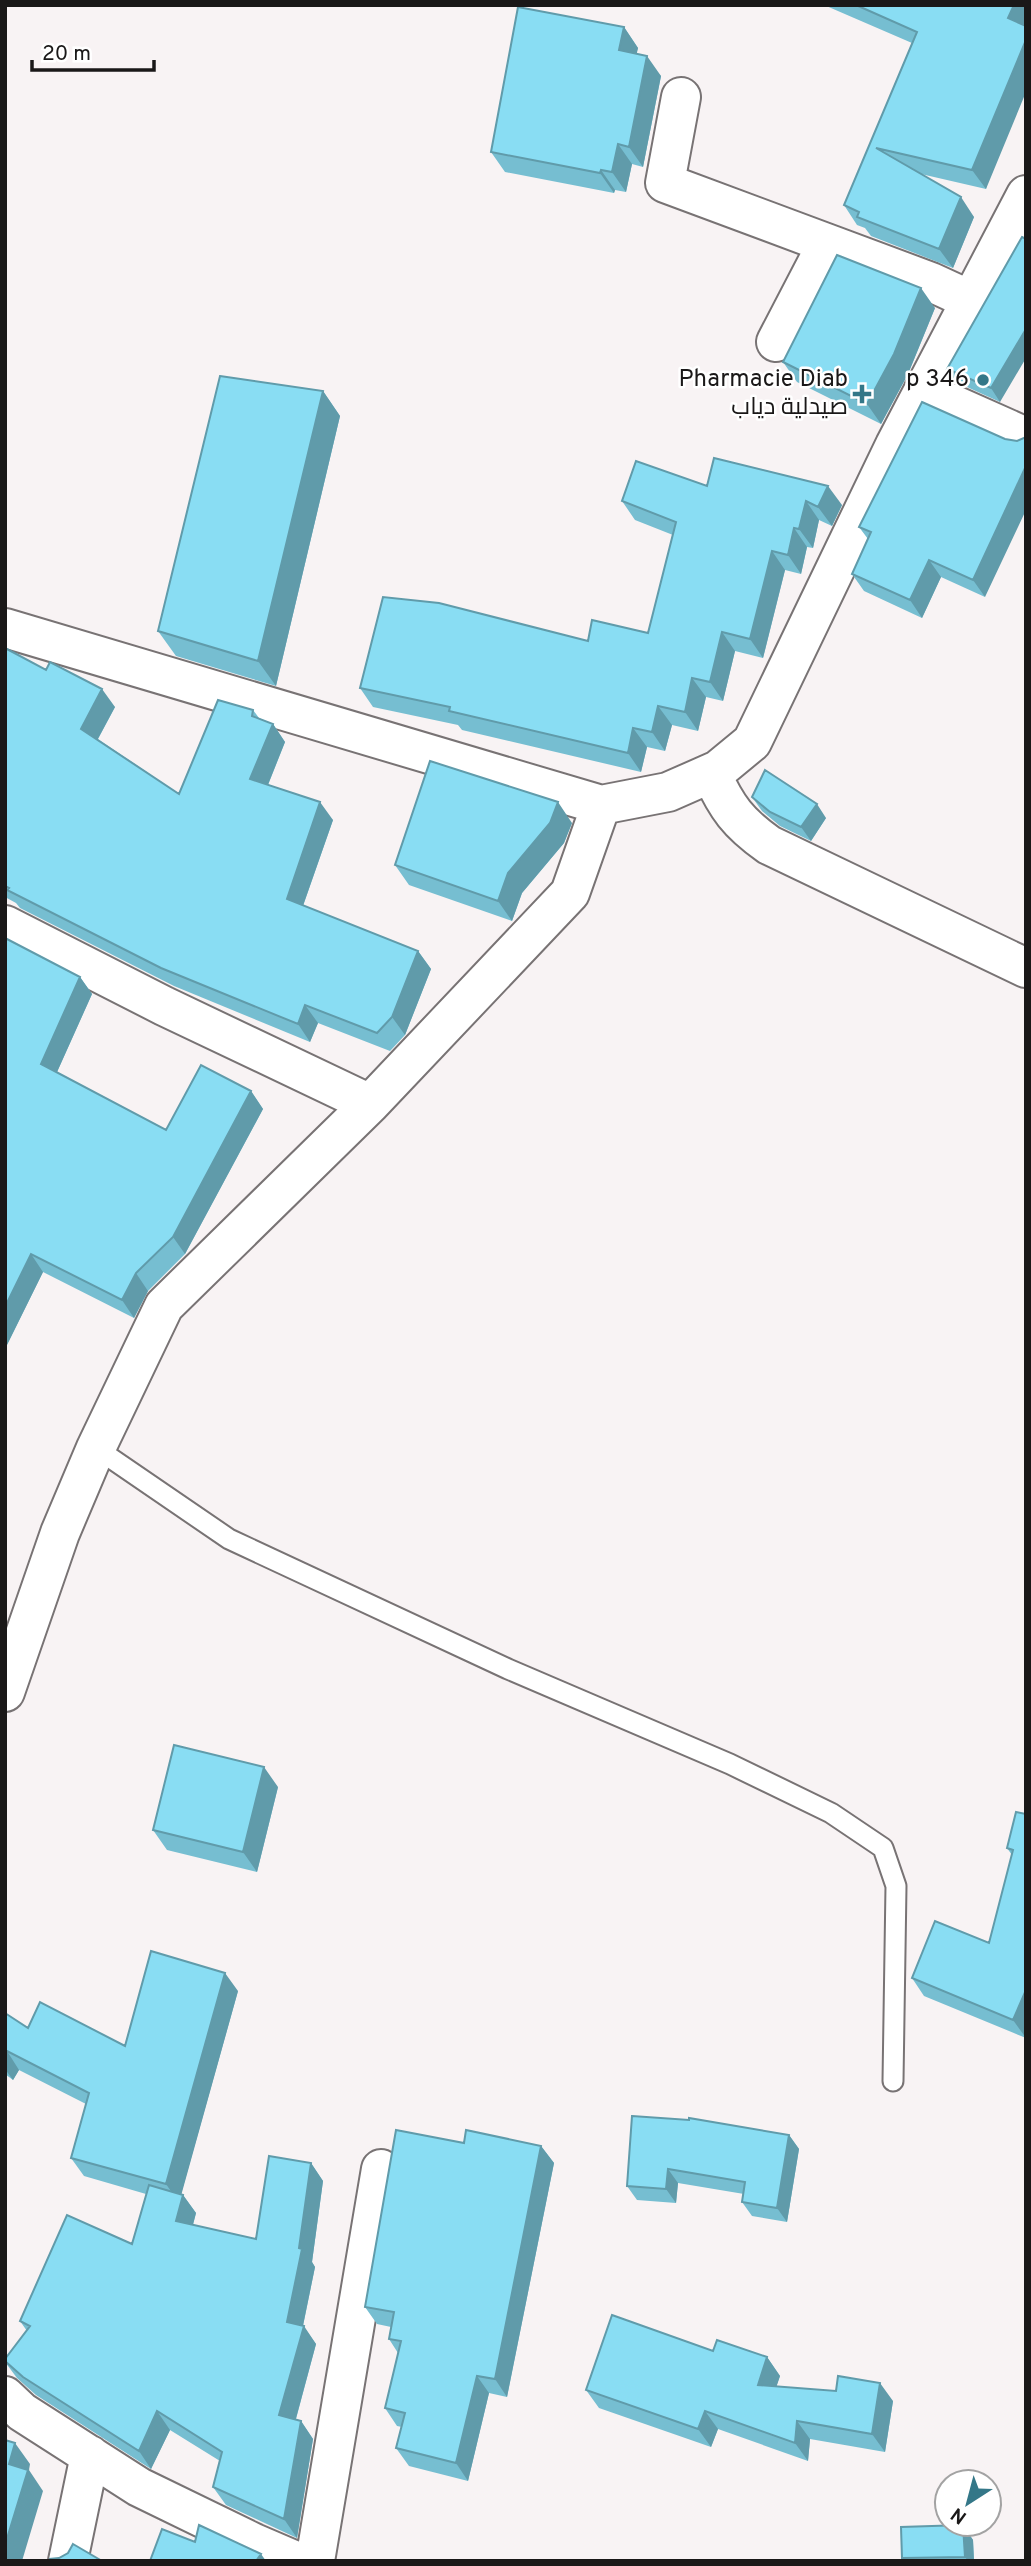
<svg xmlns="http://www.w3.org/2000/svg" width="1031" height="2566" viewBox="0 0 1031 2566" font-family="Overpass,Cairo,sans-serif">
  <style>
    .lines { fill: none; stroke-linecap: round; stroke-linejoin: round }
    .lane-casing { stroke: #787374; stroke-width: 23 }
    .street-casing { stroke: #787374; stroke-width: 42 }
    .lane { stroke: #fff; stroke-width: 19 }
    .street { stroke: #fff; stroke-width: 38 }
    .wall { fill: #76bed1 }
    .shaded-wall { fill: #609baa }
    .building { fill: #89ddf3; stroke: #609baa; stroke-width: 2 }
    .poi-dot { fill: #347788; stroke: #fff; stroke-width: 2.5 }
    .labels { text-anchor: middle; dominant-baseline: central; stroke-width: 5; stroke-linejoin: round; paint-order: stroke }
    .poi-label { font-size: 24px; fill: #1a1818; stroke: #fff; text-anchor: end }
  </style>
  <rect width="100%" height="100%" fill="#f8f3f4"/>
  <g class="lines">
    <defs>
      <path id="lane" d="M96,1448L229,1539L508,1669L730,1764L831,1813L883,1848L896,1886L893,2081"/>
      <path id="street" d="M681,97L665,183L931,282L970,300
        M776,342L827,244
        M923,391L1026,437
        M5,628L601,805
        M711,773C727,808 738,823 769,845L1026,968
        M5,925L164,1006L370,1104
        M5,1692L60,1533L96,1448L164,1306L370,1104L570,893L601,805L668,792L718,770L752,742L895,445L1026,195
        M5,2396L22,2412L139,2487L254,2543L296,2561
        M68,2561L90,2455
        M315,2561L381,2169"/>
    </defs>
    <!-- lane casing -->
    <use href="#lane" class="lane-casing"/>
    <!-- street casing -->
    <use href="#street" class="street-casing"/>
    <!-- lane -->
    <use href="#lane" class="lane"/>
    <!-- street -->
    <use href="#street" class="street"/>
  </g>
  <!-- wall -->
  <path class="wall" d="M824,5H1026L986,189L921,174L974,217L953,268L871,236L865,228L857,225L844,205L912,43Z
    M624,27L638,48L636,54L661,76L643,167L632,164L626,192L615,190L614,193L505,172L491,152Z
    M1022,237L1000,402L956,382L947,369Z
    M935,308L908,374L881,424L797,382L783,362Z
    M323,391L340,416L276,686L176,656L158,631Z
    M922,402L985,597L941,577L922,618L864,591L852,574L868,539L859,527Z
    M707,486L842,505L832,526L819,520L813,548L807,547L801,574L785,570L763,658L735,651L723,701L706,697L698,731L672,725L665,751L647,747L641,772L462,730L458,725L373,707L360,688L588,641L648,633L673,535L635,520L622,501Z
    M5,648L115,707L98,739L179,794L253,710L259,718L273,724L285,742L268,785L333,820L303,906L418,951L431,969L405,1035L390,1051L318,1023L310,1042L174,986L20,908L16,903L5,897Z
    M752,797L826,818L811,841L780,826L762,811Z
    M572,823L564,843L522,893L512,921L409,885L395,865Z
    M5,938L80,977L92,994L57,1072L166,1130L251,1091L263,1109L185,1254L148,1291L134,1318L43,1272L5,1349Z
    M278,1787L257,1872L167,1850L153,1830Z
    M1026,1814V2038L924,1996L912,1978L989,1943L1012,1855L1007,1848Z
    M238,1991L181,2194L183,2195L196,2213L193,2225L256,2239L311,2163L323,2181L312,2262L315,2267L303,2326L316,2344L296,2419L301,2421L313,2439L297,2538L226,2505L213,2487L220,2461L170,2430L151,2469L36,2395L17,2378L5,2362L27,2331L20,2321L132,2244L146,2194L84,2176L71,2158L86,2104L19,2070L13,2080L5,2074V2013L28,2028L125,2046Z
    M632,2116L789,2135L799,2149L787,2222L752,2216L742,2202L744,2194L678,2183L676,2203L637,2200L627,2186Z
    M464,2143L541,2146L554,2163L507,2397L489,2393L468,2481L409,2466L396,2448L402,2427L397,2426L385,2408L398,2353L389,2339L391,2327L377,2324L365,2307Z
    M767,2357L780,2376L776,2387L893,2401L885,2452L810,2439L808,2461L718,2429L711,2447L599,2408L586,2390Z
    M963,2525L973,2540L974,2561H904L902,2558Z"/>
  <!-- shaded-wall -->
  <path class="shaded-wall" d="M1014,5H1026V27L1008,18Z
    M624,27L638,48L633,70L619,50Z
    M1026,40V92L986,189L972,170Z
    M647,56L661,76L643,167L629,147Z
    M618,144L632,164L626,192L612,172Z
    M601,170L615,190L614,193L600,173Z
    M961,197L974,217L953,268L939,249Z
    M921,288L935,308L908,374L881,424L867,404Z
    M1026,329V358L1000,402L991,388Z
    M323,391L340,416L276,686L258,661Z
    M1026,466V510L985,597L973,580Z
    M828,486L842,505L832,526L818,507Z
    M806,501L819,520L813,548L799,529Z
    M794,528L807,547L801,574L788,555Z
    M772,551L785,570L763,658L750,639Z
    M929,560L941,577L922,618L910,600Z
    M722,632L735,651L723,701L710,682Z
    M692,678L706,697L698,731L685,712Z
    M102,689L115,707L94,746L81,729Z
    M658,706L672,725L665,751L652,732Z
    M273,724L285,742L263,797L250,779Z
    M633,728L647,747L641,772L628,753Z
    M320,802L333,820L299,917L287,899Z
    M558,802L572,823L564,843L522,893L512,921L498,901L508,873Z
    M817,804L826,818L811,841L801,827Z
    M418,951L431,969L405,1035L392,1017Z
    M80,977L92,994L53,1081L41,1064Z
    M305,1005L318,1023L310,1042L298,1024Z
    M251,1091L263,1109L185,1254L173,1237Z
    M31,1254L43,1272L5,1349V1307Z
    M136,1273L148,1291L134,1318L122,1300Z
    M264,1767L278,1787L257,1872L243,1852Z
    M225,1973L238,1991L179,2203L166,2184Z
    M1026,1990V2038L1013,2020Z
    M7,2051L19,2070L13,2080L5,2069V2053Z
    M789,2135L799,2149L787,2222L777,2208Z
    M541,2146L554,2163L507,2397L495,2379Z
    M311,2163L323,2181L312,2262L315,2267L300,2340L287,2322Z
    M668,2169L678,2183L676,2203L666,2189Z
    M183,2195L196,2213L189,2239L176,2221Z
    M304,2326L316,2344L292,2433L279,2415Z
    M767,2357L780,2376L771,2403L758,2385Z
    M477,2376L489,2393L468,2481L456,2463Z
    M880,2383L893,2401L885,2452L872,2434Z
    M157,2411L170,2430L151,2469L139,2451Z
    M705,2411L718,2429L711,2447L698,2429Z
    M301,2421L313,2439L297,2538L284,2519Z
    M797,2421L810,2439L808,2461L795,2443Z
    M15,2443L30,2464L29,2470L43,2491L22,2561H5L9,2464Z
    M963,2525L973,2540L974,2561H968L965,2557Z
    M261,2554L266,2561H256Z"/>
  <!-- building -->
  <path class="building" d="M856,5H1014L1008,18L1026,26V40L972,170L876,148L961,197L939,249L857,217L859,212L844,205L917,32Z
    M518,7L624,27L619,50L647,56L629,147L618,144L612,172L601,170L600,173L491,152Z
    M1022,237L1026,239V329L991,388L947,369Z
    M837,255L921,288L894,354L867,404L783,362Z
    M220,376L323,391L258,661L158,631Z
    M922,402L1005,439L1017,441L1026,437V466L973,580L929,560L910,600L852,574L871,532L859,527Z
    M714,458L828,486L818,507L806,501L799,529L794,528L788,555L772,551L750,639L722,632L710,682L692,678L685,712L658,706L652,732L633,728L628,753L449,711L450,707L360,688L383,597L439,603L588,641L592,620L648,633L676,522L622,501L636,461L707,486Z
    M5,648L46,670L50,662L102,689L81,729L179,794L218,700L253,710L252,716L273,724L250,779L320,802L287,899L418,951L392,1017L377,1033L305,1005L298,1024L161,968L7,890L9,888L5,886Z
    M430,761L558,802L550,823L508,873L498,901L395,865Z
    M765,770L817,804L801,827L770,812L752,797Z
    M5,938L80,977L41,1064L166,1130L201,1065L251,1091L173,1237L136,1273L122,1300L31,1254L5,1307Z
    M174,1745L264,1767L243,1852L153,1830Z
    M1016,1812L1026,1814V1990L1013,2020L912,1978L935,1921L989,1943L1013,1850L1007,1848Z
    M151,1951L225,1973L166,2184L71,2158L89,2093L7,2051L5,2053V2013L28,2028L40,2002L125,2046Z
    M632,2116L689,2120V2118L789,2135L777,2208L742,2202L745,2182L668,2169L666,2189L627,2186Z
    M396,2130L464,2143L466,2130L541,2146L495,2379L477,2376L456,2463L396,2448L405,2413L385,2408L401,2341L389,2339L394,2312L365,2307Z
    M269,2156L311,2163L299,2248L302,2249L287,2322L304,2326L279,2415L301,2421L284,2519L213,2487L222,2452L157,2411L139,2451L23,2377L5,2361V2359L30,2326L20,2321L67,2215L132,2244L149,2185L183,2195L176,2221L256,2239Z
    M612,2315L713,2351L717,2340L767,2357L758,2385L836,2391L838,2376L880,2383L872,2434L797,2421L795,2443L705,2411L698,2429L586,2390Z
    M5,2440L15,2443L9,2464L28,2470L5,2545Z
    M199,2525L261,2554L256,2561H150L162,2529L195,2542Z
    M963,2525L965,2557L902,2558L901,2527Z
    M73,2544L102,2561H50V2559L59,2558L68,2553Z"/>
  <!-- markers -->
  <g class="poi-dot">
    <circle cx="983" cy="380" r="7"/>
    <path d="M858.5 383.5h7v7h7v7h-7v7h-7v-7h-7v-7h7z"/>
  </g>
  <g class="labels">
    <!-- poi labels -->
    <g class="poi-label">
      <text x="848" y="380">Pharmacie Diab<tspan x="848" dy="28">صيدلية دياب</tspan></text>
      <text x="969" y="380">p 346</text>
    </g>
  </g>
  <!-- border -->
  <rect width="1031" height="2566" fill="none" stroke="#1a1818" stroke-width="14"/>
  <!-- north arrow -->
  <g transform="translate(968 2503) rotate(216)"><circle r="33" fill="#ffffff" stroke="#a3a3a3" stroke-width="2"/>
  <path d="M0-5L12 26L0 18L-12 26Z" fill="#347788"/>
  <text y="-10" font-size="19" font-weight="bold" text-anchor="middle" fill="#1a1818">N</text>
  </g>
  <!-- scale -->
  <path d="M32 60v10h122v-10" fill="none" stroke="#1a1818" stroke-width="3.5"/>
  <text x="42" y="60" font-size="21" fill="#1a1818" stroke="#ffffff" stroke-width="5" paint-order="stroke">20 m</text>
</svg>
